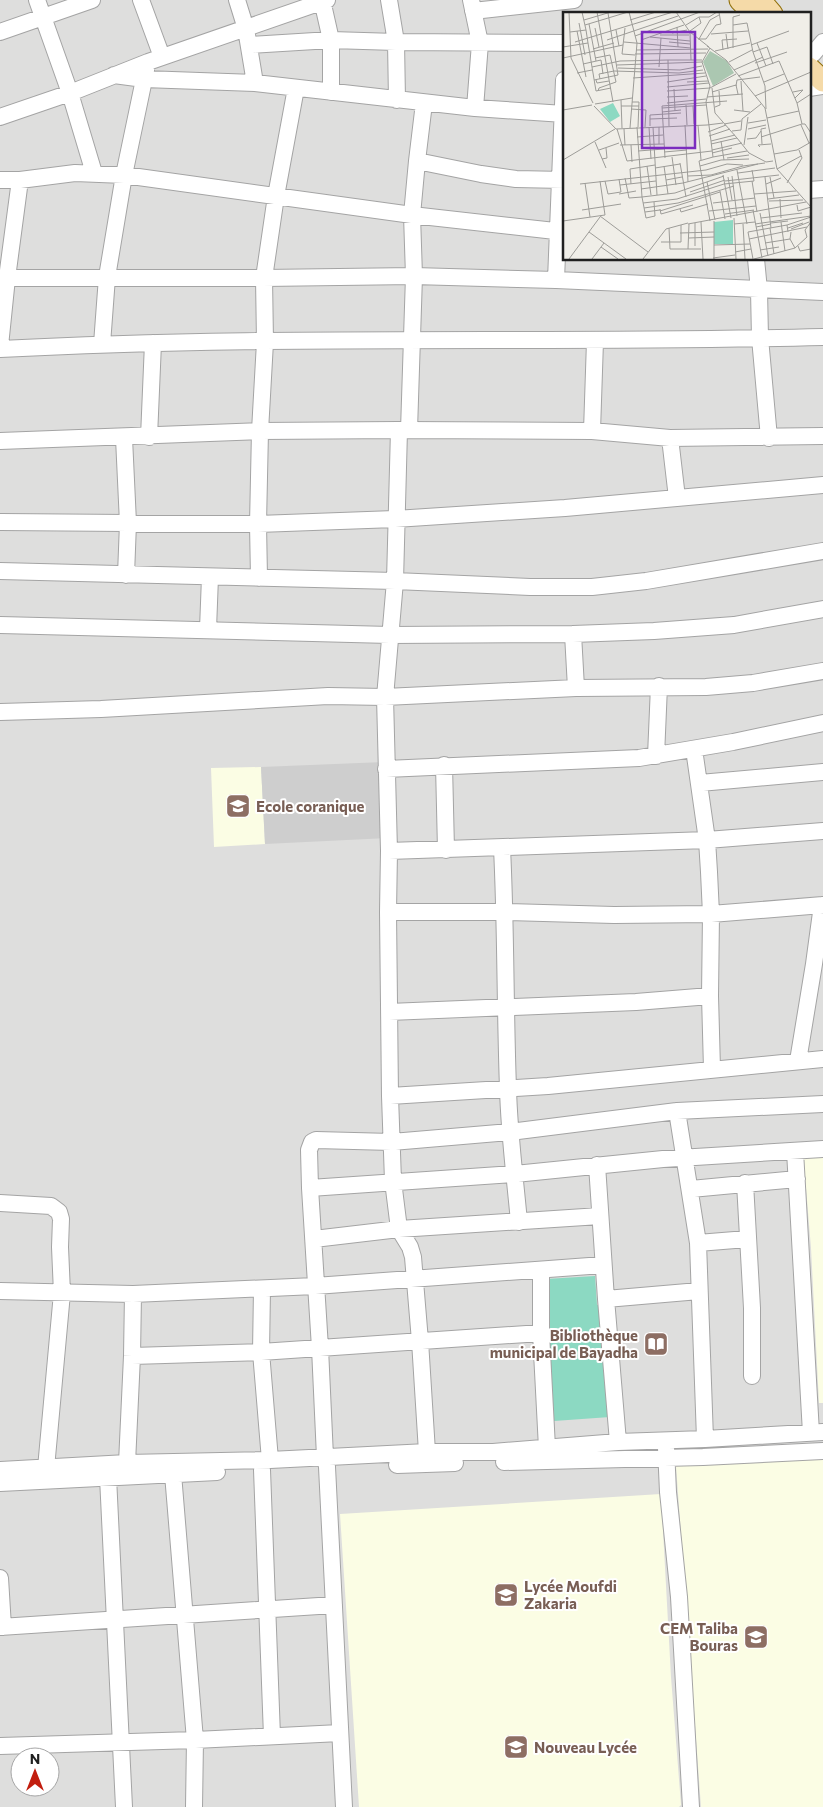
<svg xmlns="http://www.w3.org/2000/svg" width="823" height="1807" viewBox="0 0 823 1807" font-family="Commissioner,sans-serif">
  <style>
    .residential { fill: #dededd; fill-rule: evenodd }
    .education { fill: #fbfde4 }
    .religious { fill: #cecece }
    .pitch { fill: #8cd9c2 }
    .lines { fill: none; stroke-linecap: round; stroke-linejoin: round }
    .minor-casing { stroke: #a4a4a4; stroke-width: 18 }
    .major-casing { stroke: #91700b; stroke-width: 23 }
    .minor { stroke: #fff; stroke-width: 16 }
    .major { stroke: #f5daa8; stroke-width: 21 }
    .labels { text-anchor: middle; dominant-baseline: central; stroke-width: 4; stroke-linejoin: round; paint-order: stroke }
    .education-label { font-size: 15px; font-weight: bold; fill: #785e54; stroke: #fff; text-anchor: start }
    .inset-road { fill: none; stroke: #9d9c98; stroke-width: 1 }
    .view { fill: #7b2cbf; fill-opacity: 0.15; stroke: #7b2cbf; stroke-width: 2.5 }
    .inset-edge { fill: none; stroke: #202020; stroke-width: 2.5 }
  </style>
  <rect width="100%" height="100%" fill="#f0eee8"/>
  <!-- residential -->
  <path class="residential" d="M0,0H823V1807H0ZM564,14H809V259H564ZM20,1757H50V1787H20Z"/>
  <!-- education -->
  <path class="education" d="M261,767L265,844L214,847L211,768Z
    M823,1151V1403H819L811,1248L803,1152Z
    M823,1458V1807H701L676,1466Z
    M661,1494L671,1677L681,1805L679,1807H359L340,1514Z"/>
  <!-- religious -->
  <path class="religious" d="M384,762L388,838L265,844L261,767Z"/>
  <!-- pitch -->
  <path class="pitch" d="M595,1276L597,1305L604,1304L610,1417L554,1421L546,1279Z"/>
  <g class="lines">
    <defs>
      <path id="minor" d="M37,0L70,93L94,173
        M141,0L162,57
        M237,0L246,29L255,83
        M322,0L331,40V92
        M389,0L396,42L397,100
        M471,0L480,43L475,108
        M473,11L574,0
        M0,32L92,0
        M249,45L331,40L396,42L564,43
        M813,54L823,42
        M114,75L144,79L255,83L475,108L564,114
        M809,88L823,86
        M0,117L70,93L148,62L327,0
        M417,161L481,174L516,179L564,180
        M0,180H20L75,173L124,175L412,215L564,232
        M809,190L823,189
        M756,259L759,290L760,338L769,438
        M0,278H264L414,276L556,280L823,292
        M556,280L564,80
        M102,344L107,277L124,175L146,70
        M0,346L7,278L20,180
        M0,349C274,334 549,344 823,337
        M409,430L414,276L412,215L417,161L424,103
        M592,431L595,341
        M149,437L153,343
        M124,438L128,523L126,575
        M670,438L677,498
        M0,441L260,431L399,430
        M0,522L258,524L395,519L565,508L823,485
        M0,571L395,581L530,587H592L646,581L823,551
        M259,578L258,524L260,431L265,342L264,278L276,196L296,88
        M0,625L390,635L573,634L654,631L734,625L823,609
        M208,629L210,577
        M573,634L576,688
        M0,712L101,709L328,696L385,697L576,688L706,687L753,683L823,671
        M694,749L707,840L709,872L711,914L710,996L712,1069
        M656,756L659,686
        M444,765L446,850
        M386,769L639,758L733,742L823,723
        M700,783L823,772
        M502,848C506,928 505,1008 508,1088C509,1133 515,1177 519,1222
        M389,851L707,840L823,831
        M388,912H505L614,915L711,914L823,905
        M389,1012L636,1002L710,996
        M798,1061L814,964L822,905
        M390,1096L548,1086L823,1059
        M677,1111L698,1243L705,1439
        M795,1151L811,1433
        M597,1165L606,1299L699,1291
        M745,1183L752,1308V1376
        M310,1188L515,1174L663,1159L823,1149
        M691,1189L797,1179
        M0,1203L51,1206L59,1212L61,1219L60,1247L62,1293L46,1468
        M314,1239L399,1229L600,1216
        M698,1243L747,1239
        M541,1270V1333L547,1448
        M262,1289L261,1352L270,1460
        M0,1291L133,1294
        M606,1299L618,1442
        M132,1356L261,1352L541,1333
        M666,1448L668,1492L679,1597L691,1807
        M427,1452L420,1341L413,1257L410,1247L399,1229L393,1181L390,1096L388,912L389,851L385,697L395,581L399,430L592,431L670,438L823,436
        M504,1462L703,1457L823,1451
        M127,1463L132,1356L133,1294L315,1286L603,1265
        M397,1465L455,1463
        M0,1470L127,1463L270,1460L427,1452H493L618,1442L705,1439L823,1432
        M262,1470L272,1736
        M173,1474L195,1740L194,1807
        M108,1477L124,1807
        M0,1483L217,1472
        M0,1578L3,1627
        M0,1627L334,1605
        M0,1746L195,1740L340,1733
        M344,1807L327,1467L325,1457L320,1348L310,1188L309,1150L312,1142L316,1140L392,1142L510,1132L677,1111L823,1104"/>
      <path id="major" d="M740,0L754,14
        M760,0L772,14
        M809,68L823,81"/>
    </defs>
    <!-- minor casing -->
    <use href="#minor" class="minor-casing"/>
    <!-- major casing -->
    <use href="#major" class="major-casing"/>
    <!-- minor -->
    <use href="#minor" class="minor"/>
    <!-- major -->
    <use href="#major" class="major"/>
  </g>
  <!-- icons -->
  <defs>
    <symbol id="school-square" viewBox="-11 -11 22 22"><rect x="-9" y="-9" width="18" height="18" rx="4" fill="#8d6e63" stroke="#fff"/><path d="M0-5L7-2L0 1L-7-2ZM-4 1L0 2.5L4 1V4Q0 6-4 4Z" fill="#fff"/></symbol>
    <symbol id="library-square" viewBox="-11 -11 22 22"><rect x="-9" y="-9" width="18" height="18" rx="4" fill="#8d6e63" stroke="#fff"/><path d="M-6-4Q-3-5.5-.7-3.5V5Q-3 3-6 4ZM6-4Q3-5.5 .7-3.5V5Q3 3 6 4Z" fill="#fff"/></symbol>
  </defs>
  <g fill-rule="evenodd">
    <use href="#school-square" x="224" y="792" width="28" height="28"/>
    <use href="#library-square" x="642" y="1330" width="28" height="28"/>
    <use href="#school-square" x="492" y="1581" width="28" height="28"/>
    <use href="#school-square" x="742" y="1623" width="28" height="28"/>
    <use href="#school-square" x="502" y="1733" width="28" height="28"/>
  </g>
  <g class="labels">
    <!-- education labels -->
    <g class="education-label">
      <text x="256" y="806">Ecole coranique</text>
      <text x="638" y="1335" text-anchor="end">Bibliothèque<tspan x="638" dy="17">municipal de Bayadha</tspan></text>
      <text x="524" y="1586">Lycée Moufdi<tspan x="524" dy="17">Zakaria</tspan></text>
      <text x="738" y="1628" text-anchor="end">CEM Taliba<tspan x="738" dy="17">Bouras</tspan></text>
      <text x="534" y="1747">Nouveau Lycée</text>
    </g>
  </g>
  <!-- overview -->
  <g transform="translate(563 12)">
    <rect width="248" height="248" fill="#f0eee8"/>
    <path d="M147,39L164,49L171,61L150,74L140,50Z" fill="#abc7b1"/>
    <path d="M50,91L57,104L47,110L37,97ZM170,208V232H151V210Z" fill="#8cd9c2"/>
    <path class="inset-road" d="M6,0L8,46L30,91M19,0L23,18M34,0L50,90M66,0L74,31L67,116M113,0L127,20L146,35M21,8L48,0M67,8L93,0M16,11L22,43M26,12L33,49M22,13L65,0M123,13L136,5H146L154,0M170,13V5L177,3M114,15L115,35M32,16L36,35M62,16L59,42L72,43M53,18L56,34M14,19L23,65M127,19L138,11L136,5M109,21L124,18M127,21L128,48M148,22L185,19M163,22L165,37M97,23H126M72,24L137,0M87,25L127,29M135,27H143L153,13L158,12L156,0M136,27L147,8L156,3M44,28L115,4M78,28L121,13M12,30L110,0M61,30L128,36M106,30L127,32M25,31L33,79L48,76M194,31L203,54M188,33L226,19M144,34L163,48L202,96L214,157L248,195M0,35L25,31L23,18L7,20M170,36V13L184,11L190,40L204,35L210,52M30,37L51,31M73,38L145,37M160,38L159,28L174,27M152,39L187,31M190,40L202,74L203,97M72,42L143,41M0,46L60,33M32,46L47,43L53,70L36,76L35,79M166,50L189,38M192,51L224,40M20,52L38,48L40,62M54,53L139,50M29,55L57,49L105,48M96,55L98,26M55,56L117,58L139,54M171,58L200,45M14,61L29,58M175,64L216,49L234,91L239,112H242L248,121M70,66L142,61M37,67L36,62L51,59L116,61L140,58M31,68L55,63L45,1M33,68L34,71L46,69M178,69L180,99M104,70L143,64M124,70L145,69M201,70L221,62M173,74L174,68L197,65M104,75L146,71M149,76L152,101L174,126M111,77L112,99M104,79L147,76L173,62M149,80L173,73L175,82M230,80L240,78L232,86M192,84L248,60M104,85L125,84M144,85L180,82M58,88L59,116M69,90H76L75,115M104,91L143,87M234,91L248,82M32,92L69,86M123,93L124,113M31,94L53,117L144,113M58,94H76M130,94L131,112M152,95L157,93L156,79M99,96L143,93M68,97L83,98L82,115M0,98L29,93M171,98L187,100M99,100L118,98M204,106L236,99M87,107L114,106M185,111L203,108M161,112L178,109M122,113L125,170M135,113L138,148M144,113L160,111M238,113L246,131M87,114V103L118,101M106,114L105,48H139M74,115L79,185L112,181L161,164M86,115L88,147M90,115L94,183M96,115V132M54,117L64,149L149,139M61,117L62,133M185,117L203,113M169,119L178,118L179,107L198,92M145,120L163,113M146,124L167,117M74,125L100,123M198,125L239,112M184,127L193,126L198,119M148,129L172,123M158,129L161,148M32,130L43,156M148,132L174,126L186,141L203,150L210,149M199,132L198,117L203,116M57,133L101,132M68,133L69,150M181,133L185,105M197,135L195,133L208,132M36,138L56,131M149,138L179,131M75,139L101,137M101,140L124,138M149,141L169,136M211,142L234,138L248,130M109,145L113,173M150,145L184,139M102,146L99,94L164,89M164,146L186,143M39,147L44,146L43,136M0,148L52,117M117,151L123,185M84,154L88,183M101,154L105,182M137,154L158,148L186,147M180,154L202,151M92,156L117,152M214,157L238,144M174,158L184,212M175,161L212,156M160,163L168,206M125,164L148,163L180,154M169,164L174,204M165,165L169,188M202,165L208,216M207,165L211,186M62,166L66,186L79,185L83,206L92,204L91,190M103,168L119,165M42,169L45,182L58,180L56,167M162,169L216,163M189,169L194,200M144,170L152,208M22,171L27,205M224,171L239,146L236,138M17,172L143,158L164,152L180,153M68,172L67,157L92,153M203,172L218,166M57,173L93,169M78,177L120,171L195,152M157,179L162,207M127,180L162,168M56,182L73,179M191,182L233,179M205,187L236,183M217,187L218,206M206,189L240,188M80,191L114,187L161,172L191,169L189,158M150,191L192,186M234,193L235,199L248,195M81,196L115,191L171,174M97,197L98,202L130,193M117,197L118,200L145,192M19,198L58,192M190,198L199,246M97,199L157,180M146,199L193,194M82,200L97,198M197,201L205,244M162,202L191,198M37,204L85,240M171,206L173,247M198,206L239,201M0,209L42,203L37,169M147,209L136,149L150,145L143,90L147,74L139,50L147,36M138,210L140,247M218,210L222,239M208,211L225,209M125,212L243,190M171,212L192,210M180,212L182,247M192,212L248,204M193,215L208,212M106,216L107,237H138M207,216L211,242M225,216L240,211M228,217L246,210M26,220L63,247M225,220L224,213L248,205M228,220L227,227L232,236M117,221L151,220M126,226L151,225M186,227L244,215M98,230H118V213M202,231L227,227M151,233L187,232M132,234V211M235,234L237,239L248,237M38,235L55,247M125,237L126,212M197,238L216,235M172,240L188,237M150,246L172,243M6,247L37,205M29,247L41,231M80,247L103,217L125,211M151,247V209M190,247L185,220L224,213M191,247L232,236L244,225L242,218L248,210"/>
    <path class="view" d="M79,20H132V136H79Z"/>
    <rect width="248" height="248" class="inset-edge"/>
  </g>
  <!-- north arrow -->
  <g transform="translate(35 1772)"><circle r="24" fill="#ffffff" stroke="#a6a6a6"/>
  <path d="M0-4L9 19L0 12L-9 19Z" fill="#c21e0f"/>
  <text y="-8" font-size="14" font-weight="bold" text-anchor="middle" fill="#202020">N</text>
  </g>
</svg>
